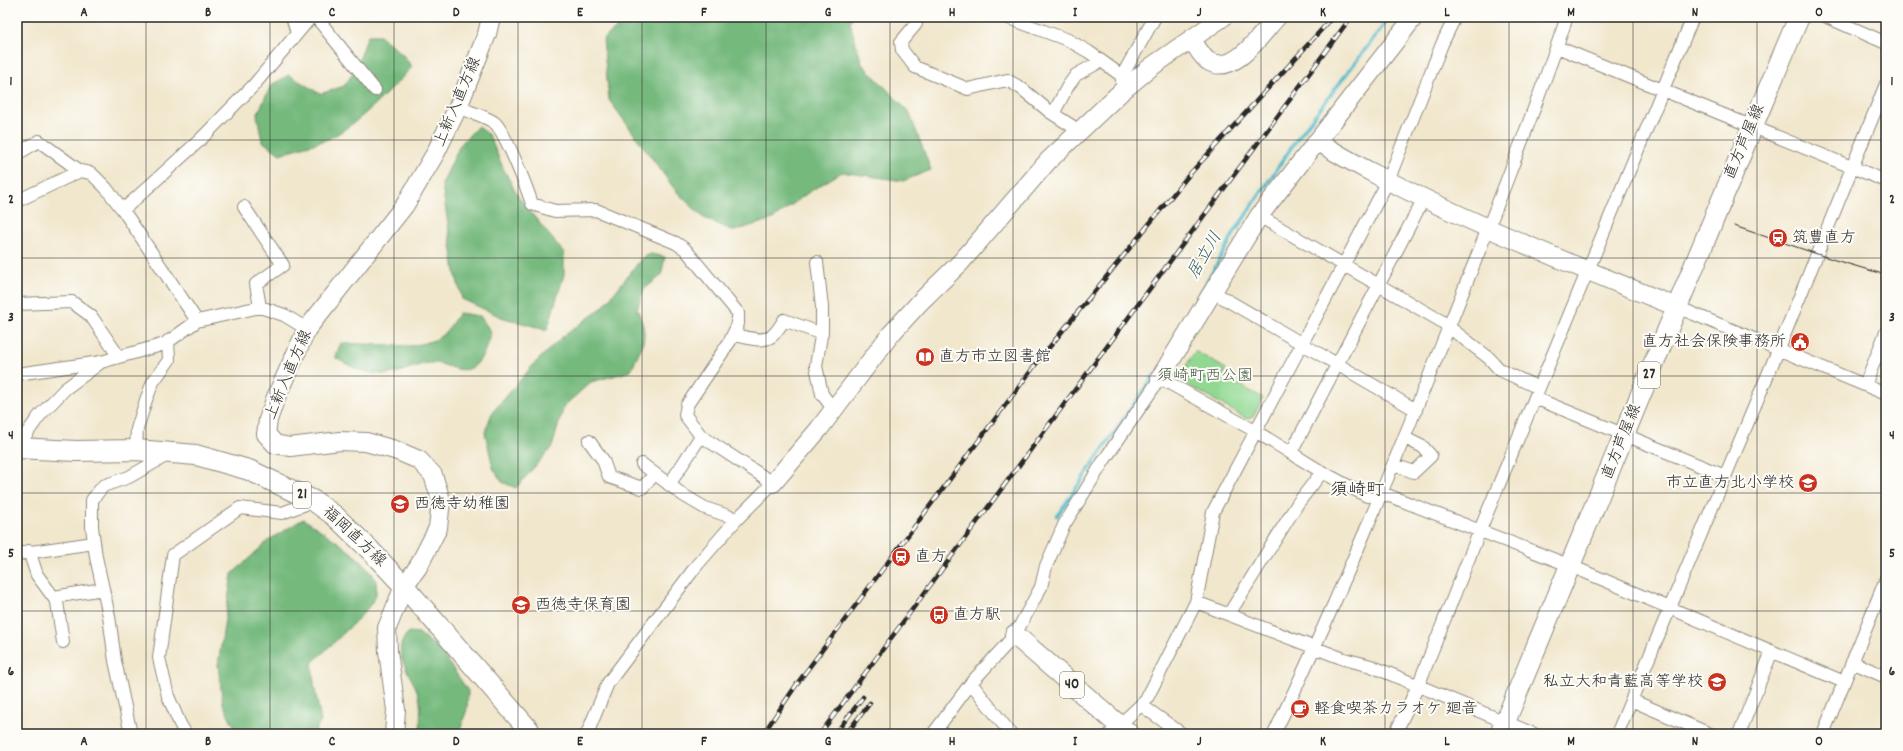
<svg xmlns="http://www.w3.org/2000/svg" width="1903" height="751" viewBox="0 0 1903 751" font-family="Dekko,'Klee One',sans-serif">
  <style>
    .green { fill: #91d993; stroke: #5e825f }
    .forest { fill: #74b97d; stroke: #507254 }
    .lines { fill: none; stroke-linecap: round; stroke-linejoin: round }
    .stream { stroke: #51bbcd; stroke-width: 3.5 }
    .street-casing { stroke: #8e897c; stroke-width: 14 }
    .secondary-casing { stroke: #8e897c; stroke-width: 20 }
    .primary-casing { stroke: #8e897c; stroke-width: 22 }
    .street { stroke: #fff; stroke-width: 12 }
    .secondary { stroke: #fff; stroke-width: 18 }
    .primary { stroke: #fff; stroke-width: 20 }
    .tram { stroke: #2b2b2b; stroke-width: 1 }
    .rail-casing { stroke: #2b2b2b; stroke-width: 4.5 }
    .rail { stroke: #fdfcf7; stroke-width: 3; stroke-dasharray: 9; stroke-linecap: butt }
    .grid { fill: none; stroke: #2b2b2b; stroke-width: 1; stroke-opacity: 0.55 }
    .labels { text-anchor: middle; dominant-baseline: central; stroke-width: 4; stroke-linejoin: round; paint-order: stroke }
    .shield { fill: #fdfcf7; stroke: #6a6a68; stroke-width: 1 }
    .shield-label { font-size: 15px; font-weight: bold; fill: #2b2b2b }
    .street-label { font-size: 16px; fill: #2b2b2b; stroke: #fdfcf7 }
    .poi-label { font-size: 16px; fill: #2b2b2b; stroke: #fdfcf7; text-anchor: start }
    .park-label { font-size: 16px; fill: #4a5f4a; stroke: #fdfcf7 }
    .water-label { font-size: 17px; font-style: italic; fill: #385d64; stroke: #fdfcf7 }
    .quarter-label { font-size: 18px; fill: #2b2b2b; stroke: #fdfcf7 }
    .neatline { fill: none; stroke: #2b2b2b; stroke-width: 1.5 }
    .grid-label { font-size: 13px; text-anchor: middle; font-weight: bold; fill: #2b2b2b }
  </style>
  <rect width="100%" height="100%" fill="#fdfcf7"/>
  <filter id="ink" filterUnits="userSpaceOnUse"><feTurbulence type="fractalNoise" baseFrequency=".025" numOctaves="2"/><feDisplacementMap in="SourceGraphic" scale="8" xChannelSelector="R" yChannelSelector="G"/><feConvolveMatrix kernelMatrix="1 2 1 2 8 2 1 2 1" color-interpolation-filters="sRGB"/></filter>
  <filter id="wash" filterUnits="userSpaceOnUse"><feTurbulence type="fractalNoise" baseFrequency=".012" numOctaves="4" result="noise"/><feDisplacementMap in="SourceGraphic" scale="16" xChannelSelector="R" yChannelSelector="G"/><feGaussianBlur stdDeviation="0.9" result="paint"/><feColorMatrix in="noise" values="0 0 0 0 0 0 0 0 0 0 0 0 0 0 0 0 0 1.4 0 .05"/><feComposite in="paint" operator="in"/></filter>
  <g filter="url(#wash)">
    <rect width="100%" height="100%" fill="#f1e7cd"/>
    <!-- green -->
    <path class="green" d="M1195,351L1226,369L1223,376L1263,398L1253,417L1247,419L1183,382L1181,375Z"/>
    <!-- forest -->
    <path class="forest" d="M630,17H852L850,23L862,64L909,112L931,170L903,181L842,172L809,192L773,219L734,231L704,218L676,191L609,100L603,39Z
      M368,35H380L403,55L412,67C390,90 358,125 328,139C313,145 296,148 280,154L262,141L257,115L271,85L289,75L320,94L344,86L356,69Z
      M478,126L489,135L504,170L519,198L564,253V275L547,330L501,317L462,299L455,272L442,184L460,145Z
      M651,254L665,257L661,276L644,289L637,309C650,339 643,343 631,371L591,382L564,406L552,447L516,488L502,482L493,468L485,432L492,413L534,364L561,338L603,307L642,258Z
      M459,313L480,316L491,332C487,344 484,359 473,367C460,375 445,362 431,363C418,364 406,371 393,373C374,377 350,368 335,357L341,343L410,346L425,343L437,339L446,332Z
      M303,519C321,530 371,562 376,582C377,585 376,591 376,594C373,609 324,651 312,663L314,685L321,721L313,734H238L223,704L218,665L232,574L269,540Z
      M409,632L419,633L441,651L468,691L467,709L459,734H421C419,722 422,708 419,697C414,675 387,653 409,632Z"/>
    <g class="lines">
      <!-- stream -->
      <path class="stream" d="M1190,312L1236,230L1299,136L1390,17
        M1057,516L1154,375"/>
    </g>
  </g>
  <g filter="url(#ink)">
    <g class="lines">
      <defs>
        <path id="street" d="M292,17L297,33
          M316,17L375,90
          M916,17V24L901,42L902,50L915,67L968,89L1007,80L1021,88L1050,112L1078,130
          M1006,17L1068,40L1089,52L1122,76
          M1827,17L1886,43
          M1557,47L1886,181
          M1122,83V76L1155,17
          M458,107C467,111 488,117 495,123C506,134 527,188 532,204L555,211L596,210L676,243L685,249L738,313V324L730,341L687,405L685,415L701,436L773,483L737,519L697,565L608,683L587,734
          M1053,114L1068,86L1076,75L1101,61
          M17,154L39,141L80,171L91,173L106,188L123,210L197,321
          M17,201L80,171
          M244,207L283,265L256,284L260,307
          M123,210L200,140L253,86L311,17
          M1259,216L1441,321L1489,358L1500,370L1539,388
          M817,262L822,307V330L816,366L822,394L834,410
          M1213,292L1416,410
          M17,304L72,302L91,316L119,357
          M1677,307L1886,394
          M733,334C744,337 764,344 773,335C777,331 781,325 784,320L822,334
          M17,374L101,362L165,344L197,321L260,307L284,315L307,329
          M1865,385L1886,332
          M1535,398L1725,476
          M589,441L603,460L609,477L642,488L655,474
          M17,447L40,415L65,389L100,363
          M136,450L137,429L146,400L153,382L169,360L168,341
          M1291,453L1424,198
          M642,464L683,495L705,508L737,519
          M1394,465L1414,472L1431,456L1423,447L1405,438
          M669,485L701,436
          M29,551L37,575L57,602L63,642
          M17,554L94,543
          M54,597L103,589
          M1196,602L1344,659L1371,666L1534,734
          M1229,614L1298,503L1322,472
          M1852,662L1886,677
          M971,683L1011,734
          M1631,700L1710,734
          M1141,705L1182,734
          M131,734L115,661L109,616L96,557L92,527V500L103,486L129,477L169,454
          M186,734L180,724L168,696L159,658L173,555L240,508L282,513L314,501
          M933,734L971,683L1015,635L1041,587L1046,566L1064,525L1103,462L1160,378L1255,431L1322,472L1367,496L1382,493L1571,566L1844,682
          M1110,734L1146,700L1196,602L1213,512L1388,181L1442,44L1455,17
          M1274,734C1337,603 1392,469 1446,334C1488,229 1530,124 1567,17
          M1395,734L1418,686L1480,530L1693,17
          M1617,734L1779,348L1886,84
          M1739,734L1772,651
          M1823,734L1886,579"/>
        <path id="secondary" d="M1191,39C1196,45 1201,56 1208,61C1234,77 1261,34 1277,17
          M1317,141C1356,166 1398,186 1440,206C1518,243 1597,275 1677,307
          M1160,378L1259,216L1414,17
          M773,483L819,429L890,335L921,301L961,262L1048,161L1122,91L1151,67L1223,17
          M394,734L396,710L388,651L387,628L404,586L418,567L438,528L441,500L433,475L419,460L395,450L366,442L340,441L290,447L275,444L266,434L268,420L276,397L307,329L405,205L435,154L458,107L487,34L491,17"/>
        <path id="primary" d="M17,448L76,451L136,450L196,455L249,470L314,501L335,516L370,550L404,586L529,730L530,734
          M1015,635L1129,734
          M1500,734C1600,495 1697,255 1799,17"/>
      </defs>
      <!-- street casing -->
      <use href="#street" class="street-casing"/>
      <!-- secondary casing -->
      <use href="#secondary" class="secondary-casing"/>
      <!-- primary casing -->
      <use href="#primary" class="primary-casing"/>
      <!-- street -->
      <use href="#street" class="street"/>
      <!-- secondary -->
      <use href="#secondary" class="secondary"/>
      <!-- primary -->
      <use href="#primary" class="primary"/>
      <!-- tram -->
      <path class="tram" d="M1734,226L1835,260L1886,275"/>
      <defs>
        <path id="rail" d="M763,734L799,681L1039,360L1188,176L1333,17
          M820,734L1351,17
          M835,734L863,697
          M846,734L870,703"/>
      </defs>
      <!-- rail casing -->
      <use href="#rail" class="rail-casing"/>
      <!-- rail -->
      <use href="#rail" class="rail"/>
    </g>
  </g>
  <!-- grid -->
  <path class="grid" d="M146,17V734M270,17V734M394,17V734M518,17V734M642,17V734M766,17V734M890,17V734M1013,17V734M1137,17V734M1261,17V734M1385,17V734M1509,17V734M1633,17V734M1757,17V734M17,140H1886M17,258H1886M17,376H1886M17,493H1886M17,611H1886"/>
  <!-- icons -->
  <defs>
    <symbol id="station-disc" viewBox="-11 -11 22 22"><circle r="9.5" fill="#c8321e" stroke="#fdfcf7"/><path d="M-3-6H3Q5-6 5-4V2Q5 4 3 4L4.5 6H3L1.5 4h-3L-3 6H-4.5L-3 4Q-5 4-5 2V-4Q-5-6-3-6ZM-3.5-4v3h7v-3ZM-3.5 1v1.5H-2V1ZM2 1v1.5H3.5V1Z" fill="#fff"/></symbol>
    <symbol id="civic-disc" viewBox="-11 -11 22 22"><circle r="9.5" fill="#c8321e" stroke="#fdfcf7"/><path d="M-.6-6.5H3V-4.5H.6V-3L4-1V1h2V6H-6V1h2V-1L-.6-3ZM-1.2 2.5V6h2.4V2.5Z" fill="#fff"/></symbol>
    <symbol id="library-disc" viewBox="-11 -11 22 22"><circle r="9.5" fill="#c8321e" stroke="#fdfcf7"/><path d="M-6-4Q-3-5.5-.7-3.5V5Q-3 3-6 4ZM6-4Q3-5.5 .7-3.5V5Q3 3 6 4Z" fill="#fff"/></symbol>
    <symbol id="school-disc" viewBox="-11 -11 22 22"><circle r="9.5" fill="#c8321e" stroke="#fdfcf7"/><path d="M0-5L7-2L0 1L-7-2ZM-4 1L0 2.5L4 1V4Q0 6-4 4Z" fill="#fff"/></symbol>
    <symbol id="bus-disc" viewBox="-11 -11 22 22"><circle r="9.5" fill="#c8321e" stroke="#fdfcf7"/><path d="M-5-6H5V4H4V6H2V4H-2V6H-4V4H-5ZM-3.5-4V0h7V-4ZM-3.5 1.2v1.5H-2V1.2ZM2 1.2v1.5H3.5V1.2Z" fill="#fff"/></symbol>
    <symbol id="cafe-disc" viewBox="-11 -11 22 22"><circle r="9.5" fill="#c8321e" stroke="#fdfcf7"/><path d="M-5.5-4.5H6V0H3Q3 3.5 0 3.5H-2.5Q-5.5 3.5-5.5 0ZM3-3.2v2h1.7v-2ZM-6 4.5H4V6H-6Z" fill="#fff"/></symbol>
  </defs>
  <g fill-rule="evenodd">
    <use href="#station-disc" x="1767" y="227" width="22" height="22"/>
    <use href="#civic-disc" x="1789" y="331" width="22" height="22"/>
    <use href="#library-disc" x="914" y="346" width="22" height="22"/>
    <use href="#school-disc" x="1797" y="472" width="22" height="22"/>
    <use href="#school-disc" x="389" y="493" width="22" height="22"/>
    <use href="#station-disc" x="890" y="546" width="22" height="22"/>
    <use href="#school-disc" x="510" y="594" width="22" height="22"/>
    <use href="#bus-disc" x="928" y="604" width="22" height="22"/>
    <use href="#school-disc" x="1706" y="671" width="22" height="22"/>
    <use href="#cafe-disc" x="1289" y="698" width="22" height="22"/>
  </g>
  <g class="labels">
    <!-- shield labels -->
    <g class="shield">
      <rect x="1638" y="362" width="22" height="26" rx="3"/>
      <rect x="293" y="482" width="18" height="26" rx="3"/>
      <rect x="1060" y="672" width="24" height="26" rx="3"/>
    </g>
    <g class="shield-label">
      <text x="1649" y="375">27</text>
      <text x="302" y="495">21</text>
      <text x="1072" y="685">40</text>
    </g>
    <!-- street labels -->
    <g class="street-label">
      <text transform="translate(458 102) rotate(-67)">上新入直方線</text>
      <text transform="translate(1745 142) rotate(-67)">直方芦屋線</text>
      <text transform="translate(289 375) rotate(-67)">上新入直方線</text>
      <text transform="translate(1622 442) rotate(-68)">直方芦屋線</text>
      <text transform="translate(354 537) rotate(43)">福岡直方線</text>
    </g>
    <!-- poi labels -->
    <g class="poi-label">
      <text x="1792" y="238">筑豊直方</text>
      <text x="1786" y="342" text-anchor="end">直方社会保険事務所</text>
      <text x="939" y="357">直方市立図書館</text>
      <text x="1794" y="483" text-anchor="end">市立直方北小学校</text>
      <text x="414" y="504">西徳寺幼稚園</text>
      <text x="915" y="557">直方</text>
      <text x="535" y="605">西徳寺保育園</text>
      <text x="953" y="615">直方駅</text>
      <text x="1703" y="682" text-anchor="end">私立大和青藍高等学校</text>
      <text x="1314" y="709">軽食喫茶カラオケ 廻音</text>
    </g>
    <!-- park labels -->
    <g class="park-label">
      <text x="1205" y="376">須崎町西公園</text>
    </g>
    <!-- water labels -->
    <g class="water-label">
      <text transform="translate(1206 256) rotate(-60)">居立川</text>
    </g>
    <!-- quarter labels -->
    <g class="quarter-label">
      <text x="1357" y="491">須崎町</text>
    </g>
  </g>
  <!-- margin -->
  <rect width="1903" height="751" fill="none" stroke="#fdfcf7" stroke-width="44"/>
  <rect x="22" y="22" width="1859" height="707" class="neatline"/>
  <g class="grid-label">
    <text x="84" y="16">A</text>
    <text x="208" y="16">B</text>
    <text x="332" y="16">C</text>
    <text x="456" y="16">D</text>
    <text x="580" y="16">E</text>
    <text x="704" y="16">F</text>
    <text x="828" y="16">G</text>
    <text x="952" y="16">H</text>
    <text x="1075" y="16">I</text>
    <text x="1199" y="16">J</text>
    <text x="1323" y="16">K</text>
    <text x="1447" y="16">L</text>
    <text x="1571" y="16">M</text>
    <text x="1695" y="16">N</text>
    <text x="1819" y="16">O</text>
    <text x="11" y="85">1</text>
    <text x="1892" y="85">1</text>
    <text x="11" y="203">2</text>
    <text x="1892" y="203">2</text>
    <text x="11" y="321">3</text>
    <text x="1892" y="321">3</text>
    <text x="11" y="439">4</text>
    <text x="1892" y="439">4</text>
    <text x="11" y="557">5</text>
    <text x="1892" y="557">5</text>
    <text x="11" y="675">6</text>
    <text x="1892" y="675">6</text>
    <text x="84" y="745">A</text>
    <text x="208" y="745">B</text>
    <text x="332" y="745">C</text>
    <text x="456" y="745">D</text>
    <text x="580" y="745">E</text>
    <text x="704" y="745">F</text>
    <text x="828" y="745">G</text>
    <text x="952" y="745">H</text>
    <text x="1075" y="745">I</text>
    <text x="1199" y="745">J</text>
    <text x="1323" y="745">K</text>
    <text x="1447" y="745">L</text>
    <text x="1571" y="745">M</text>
    <text x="1695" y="745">N</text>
    <text x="1819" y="745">O</text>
  </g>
</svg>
